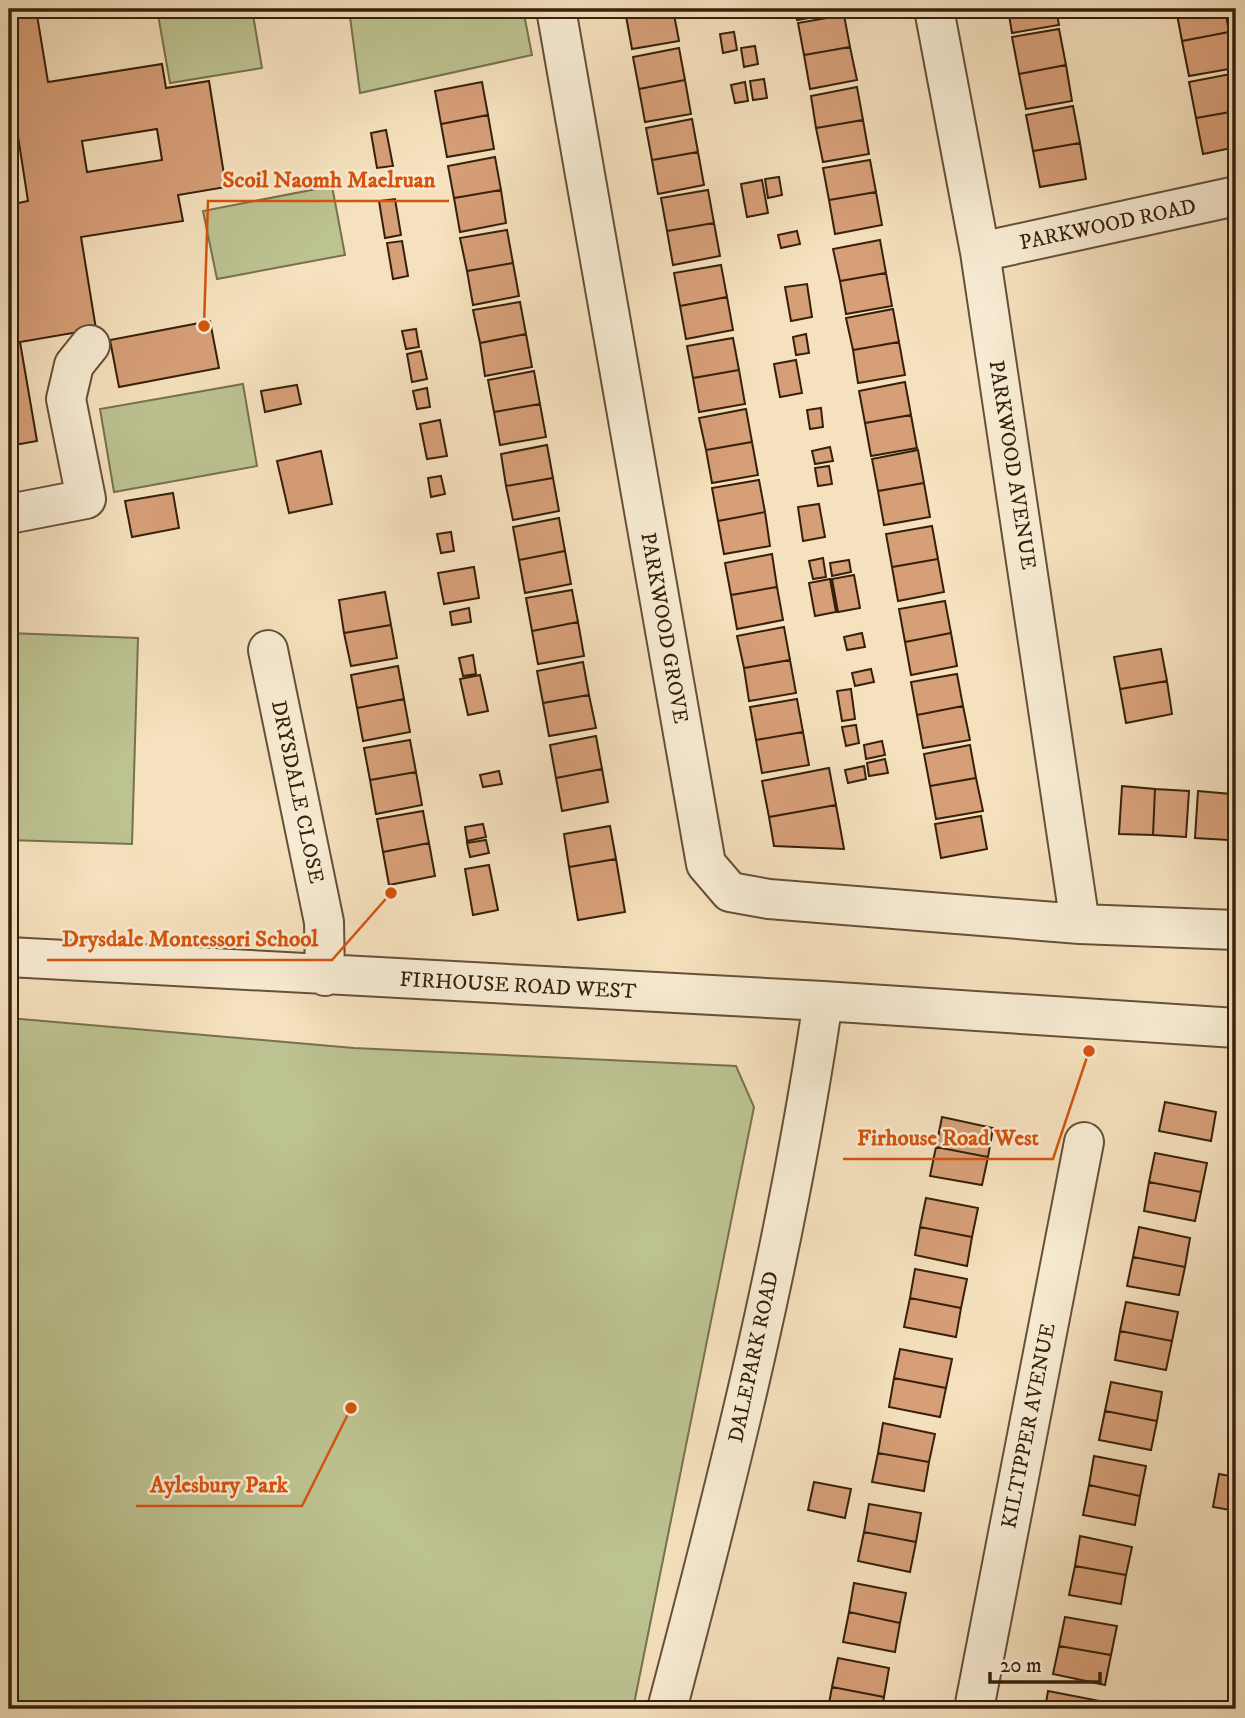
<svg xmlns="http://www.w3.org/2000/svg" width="1245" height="1718" viewBox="0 0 1245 1718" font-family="'IM FELL DW Pica',serif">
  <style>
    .green { fill: #bcc290; stroke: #79714e; stroke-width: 2 }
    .building { fill: #d79f78; stroke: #36200c; stroke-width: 2; fill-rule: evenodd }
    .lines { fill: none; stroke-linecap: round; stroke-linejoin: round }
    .minor-casing { stroke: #665038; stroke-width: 42 }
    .minor { stroke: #f8ecd4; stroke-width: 38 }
    .labels { text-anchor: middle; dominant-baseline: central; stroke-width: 5; stroke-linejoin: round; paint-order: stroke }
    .street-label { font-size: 21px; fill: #36200c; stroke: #f8ecd4 }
    .leader { fill: none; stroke: #d6530c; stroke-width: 2.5 }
    .callout-dot { fill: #d6530c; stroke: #f8ecd4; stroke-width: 2.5 }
    .callout-label { font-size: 23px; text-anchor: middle; font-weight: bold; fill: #d6530c; stroke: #f8ecd4; stroke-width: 5; stroke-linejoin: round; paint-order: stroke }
  </style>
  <rect width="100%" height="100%" fill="#f5e1bd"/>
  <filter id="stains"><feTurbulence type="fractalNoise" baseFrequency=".00286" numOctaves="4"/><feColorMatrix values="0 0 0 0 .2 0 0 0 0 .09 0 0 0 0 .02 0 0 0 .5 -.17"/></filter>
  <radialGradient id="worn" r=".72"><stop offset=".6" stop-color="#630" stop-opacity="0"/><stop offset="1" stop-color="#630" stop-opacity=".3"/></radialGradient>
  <!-- green -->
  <path class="green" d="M157,9H252L262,68L170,83Z
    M349,9H523L532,55L360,93Z
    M332,186L345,255L217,279L203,211Z
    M243,384L257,466L114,492L100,409Z
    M9,633L138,638L132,844L9,840Z
    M9,1018L354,1048L736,1066L754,1107L633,1709H9Z"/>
  <!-- building -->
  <path class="building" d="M9,9H36L48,82L162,64L166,88L209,81L226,187L178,195L183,221L81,237L96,329L20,342L37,441L9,446V205L28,201L15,117L9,118ZM157,129L162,160L87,172L82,141Z
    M625,9H665L626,16Z
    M673,9L679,41L632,49L626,16Z
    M795,9H843L844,12L797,20Z
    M1008,9H1056L1059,25L1012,33Z
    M1176,9H1225L1229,32L1182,41Z
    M844,15L850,47L804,55L798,23Z
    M1059,29L1066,65L1019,74L1012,37Z
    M734,32L737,50L723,53L720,34Z
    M1229,32L1235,68L1189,76L1182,41Z
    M755,46L758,64L744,67L741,48Z
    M850,47L857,80L810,89L804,55Z
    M679,48L685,80L639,89L633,57Z
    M1066,65L1072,101L1026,109L1019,74Z
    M1236,73V111L1196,118L1189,82Z
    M764,79L767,98L753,100L750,81Z
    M685,80L691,114L645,122L639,89Z
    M482,82L488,115L441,124L435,91Z
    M745,82L748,101L735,103L731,85Z
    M857,87L863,120L816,128L811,96Z
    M1073,106L1080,143L1033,151L1026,115Z
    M1236,111V147L1203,154L1196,118Z
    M488,115L494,149L447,157L441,124Z
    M692,119L698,152L652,160L646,128Z
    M863,120L869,154L823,162L816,128Z
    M386,130L393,166L377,168L371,133Z
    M1080,143L1086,179L1040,187L1033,151Z
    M698,152L704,185L658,194L652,160Z
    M495,157L501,190L454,198L448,166Z
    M870,160L876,192L829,200L823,168Z
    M779,177L782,195L768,198L765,179Z
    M762,180L768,213L747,217L741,184Z
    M501,190L506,223L460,232L454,198Z
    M708,190L714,223L667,231L661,198Z
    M876,192L882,225L835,234L829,200Z
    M395,199L401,235L385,238L379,201Z
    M714,223L720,256L673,265L667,231Z
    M507,230L513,263L467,271L460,238Z
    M797,231L800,244L781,248L778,235Z
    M880,240L886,273L840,281L833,249Z
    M402,241L408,276L393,279L387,243Z
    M513,263L519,296L473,305L467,271Z
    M721,265L727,297L680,306L674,273Z
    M886,273L892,306L846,314L840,281Z
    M807,284L812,317L791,321L785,287Z
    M727,297L733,330L686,339L680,306Z
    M520,302L526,334L480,343L473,310Z
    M893,309L899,342L853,350L846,318Z
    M210,321L219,368L119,387L110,340Z
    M416,329L419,347L406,349L402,331Z
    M526,334L532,367L485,376L480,343Z
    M806,334L809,353L796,355L793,337Z
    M733,338L739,370L693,378L687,346Z
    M899,342L905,375L858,383L853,350Z
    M421,351L427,379L412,382L407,354Z
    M796,360L802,393L780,397L774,364Z
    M739,370L745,404L699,412L693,378Z
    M534,371L540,404L494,412L488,380Z
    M905,382L911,415L865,423L859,391Z
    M297,385L301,404L265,412L261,391Z
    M427,388L430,407L417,409L413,391Z
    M540,404L546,437L500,445L494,412Z
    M821,408L823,427L810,429L807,410Z
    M746,409L752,442L706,450L699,418Z
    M911,415L917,448L871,456L865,423Z
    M440,420L447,456L427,459L420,424Z
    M752,442L758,475L712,483L706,450Z
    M547,445L553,478L506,486L501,454Z
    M830,447L833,461L815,464L812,451Z
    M918,450L924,483L878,491L872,459Z
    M321,451L332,504L289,513L277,461Z
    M829,466L832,484L818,486L815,468Z
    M441,476L445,494L431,497L428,478Z
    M553,478L559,511L513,520L506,486Z
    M759,480L765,512L718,521L712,488Z
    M924,483L930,517L884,525L878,491Z
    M173,493L179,528L132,537L125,501Z
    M819,504L825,537L803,541L798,507Z
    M765,512L770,546L724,554L718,521Z
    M559,518L565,551L519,560L513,527Z
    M932,526L938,559L892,567L886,534Z
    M451,532L454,551L441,553L437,534Z
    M565,551L571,584L525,593L519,560Z
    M772,554L777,587L731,595L725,563Z
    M823,558L826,577L813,579L809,561Z
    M938,559L944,592L898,601L892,567Z
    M849,560L851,572L832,576L830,563Z
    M474,567L479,598L444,604L438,573Z
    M854,575L860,608L838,612L832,579Z
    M830,579L836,612L815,616L809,583Z
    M777,587L783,620L737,629L731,595Z
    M572,590L578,622L532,631L526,598Z
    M385,592L391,625L344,633L339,600Z
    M945,601L951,633L905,642L899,609Z
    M469,608L471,622L452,625L450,612Z
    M578,622L584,656L538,664L532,631Z
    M391,625L397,658L351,666L344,633Z
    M784,627L790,660L744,668L737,636Z
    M862,633L865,647L847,650L844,637Z
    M951,633L957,666L911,675L905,642Z
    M1161,649L1167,681L1120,689L1114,657Z
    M473,655L476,674L463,676L459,658Z
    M790,660L796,693L749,701L744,668Z
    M583,662L589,695L543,703L537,671Z
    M398,666L404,699L357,708L351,675Z
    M871,669L874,682L855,686L852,673Z
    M957,674L963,706L917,715L911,682Z
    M480,675L488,711L468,715L460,679Z
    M1167,681L1172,714L1126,723L1120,689Z
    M851,689L855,719L842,721L837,691Z
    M589,695L596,728L549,736L543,703Z
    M404,699L410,732L363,741L357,708Z
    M797,699L803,732L756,740L750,707Z
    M963,706L970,740L923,748L917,715Z
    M856,725L859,743L846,746L842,727Z
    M803,732L809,765L762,773L756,740Z
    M596,736L602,769L556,778L550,745Z
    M410,740L416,772L370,780L364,748Z
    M882,741L885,755L866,759L864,745Z
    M970,745L976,778L930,786L924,754Z
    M885,759L888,773L869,776L867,763Z
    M864,766L866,779L848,783L845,770Z
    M829,768L836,805L769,817L762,781Z
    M602,769L608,802L562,811L556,778Z
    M499,771L502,784L483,787L480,775Z
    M416,772L422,805L376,814L370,780Z
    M976,778L983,811L936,819L930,786Z
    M1122,786L1155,789L1153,835L1119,834Z
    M1155,789L1189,791L1186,837L1153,835Z
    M1198,791L1231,794L1228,840L1195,838Z
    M1231,794H1236V841L1228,840Z
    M836,805L844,849L774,846L769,817Z
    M423,811L429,843L383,852L377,819Z
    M981,816L987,849L941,858L935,824Z
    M483,824L486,837L467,841L465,827Z
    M610,826L616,859L569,867L564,834Z
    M486,840L489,853L470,857L467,843Z
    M429,843L435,876L389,885L383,852Z
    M616,859L625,912L578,920L569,867Z
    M489,865L498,910L473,915L465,869Z
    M1165,1102L1216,1112L1211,1141L1159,1131Z
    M942,1117L993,1128L988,1157L936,1147Z
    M936,1147L988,1157L982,1185L930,1176Z
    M1155,1153L1207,1163L1201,1192L1149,1182Z
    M1149,1182L1201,1192L1195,1221L1144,1211Z
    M926,1198L978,1208L972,1237L920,1227Z
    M920,1227L972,1237L967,1266L915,1255Z
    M1139,1227L1190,1238L1185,1267L1133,1257Z
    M1133,1257L1185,1267L1179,1295L1127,1286Z
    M915,1269L967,1279L961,1308L910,1298Z
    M910,1298L961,1308L956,1337L904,1327Z
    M1126,1302L1178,1312L1172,1341L1120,1331Z
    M1120,1331L1172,1341L1166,1370L1115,1360Z
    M900,1349L952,1359L946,1388L894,1378Z
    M894,1378L946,1388L940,1417L889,1407Z
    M1111,1382L1162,1392L1157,1421L1105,1411Z
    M1105,1411L1157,1421L1151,1450L1099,1440Z
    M883,1423L935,1434L929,1462L878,1453Z
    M878,1453L929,1462L924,1491L872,1482Z
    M1094,1456L1146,1466L1140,1496L1089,1485Z
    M1219,1474L1236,1477V1511L1213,1507Z
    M814,1482L851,1489L845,1518L808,1510Z
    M1089,1485L1140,1496L1135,1525L1083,1515Z
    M869,1504L921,1513L916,1542L864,1532Z
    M864,1532L916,1542L910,1572L858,1561Z
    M1080,1536L1132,1547L1126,1575L1075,1566Z
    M1075,1566L1126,1575L1121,1604L1069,1595Z
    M854,1583L906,1593L900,1623L849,1612Z
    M849,1612L900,1623L895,1652L843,1642Z
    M1065,1617L1117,1626L1111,1655L1059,1646Z
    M1059,1646L1111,1655L1105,1685L1053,1674Z
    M838,1658L889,1668L884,1697L832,1687Z
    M832,1687L884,1697L882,1709H828Z
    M1048,1691L1100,1701L1099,1709H1045Z"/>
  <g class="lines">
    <defs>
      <path id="minor" d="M556,9L706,864L730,892L769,899L1080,924L1236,930
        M934,9L980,252L1080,924
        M980,252L1236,196
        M9,514L86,499L66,399L74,365L90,345
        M268,650L324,922L325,976
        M9,957L823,1001L1236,1028
        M667,1709C729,1476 788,1240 823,1001
        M974,1709L1084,1142"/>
    </defs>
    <!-- minor casing -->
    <use href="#minor" class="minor-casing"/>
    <!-- minor -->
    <use href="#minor" class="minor"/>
  </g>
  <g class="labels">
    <!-- street labels -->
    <g class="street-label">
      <text transform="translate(1108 225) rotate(-12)">PARKWOOD ROAD</text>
      <text transform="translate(1012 465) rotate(81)">PARKWOOD AVENUE</text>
      <text transform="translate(664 628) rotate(80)">PARKWOOD GROVE</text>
      <text transform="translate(297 792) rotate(78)">DRYSDALE CLOSE</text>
      <text transform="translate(518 986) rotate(3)">FIRHOUSE ROAD WEST</text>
      <text transform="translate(754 1357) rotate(-78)">DALEPARK ROAD</text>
      <text transform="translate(1029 1426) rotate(-79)">KILTIPPER AVENUE</text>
    </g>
  </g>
  <!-- callouts -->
  <path class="leader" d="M204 326L208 201H449M391 893L332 960H47M1089 1051L1053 1159H843M351 1408L302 1506H136"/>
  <g class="callout-dot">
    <circle cx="204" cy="326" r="7"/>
    <circle cx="391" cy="893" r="7"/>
    <circle cx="1089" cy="1051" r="7"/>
    <circle cx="351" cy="1408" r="7"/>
  </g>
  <g class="callout-label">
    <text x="329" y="187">Scoil Naomh Maelruan</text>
    <text x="190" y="946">Drysdale Montessori School</text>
    <text x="948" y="1145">Firhouse Road West</text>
    <text x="219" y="1492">Aylesbury Park</text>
  </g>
  <!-- margin -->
  <rect width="1245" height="1718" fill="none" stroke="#f5e1bd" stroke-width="35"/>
  <rect x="10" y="10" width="1224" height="1697" fill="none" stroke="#36200c" stroke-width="3.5"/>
  <rect x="18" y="18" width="1210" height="1683" fill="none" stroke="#36200c" stroke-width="2"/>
  <!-- scale -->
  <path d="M990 1672v10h110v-10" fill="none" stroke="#36200c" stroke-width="3.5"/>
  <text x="1000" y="1672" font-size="21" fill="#36200c" stroke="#f8ecd4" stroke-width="5" paint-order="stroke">20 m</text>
  <rect width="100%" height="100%" filter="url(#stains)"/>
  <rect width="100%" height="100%" fill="url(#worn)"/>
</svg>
